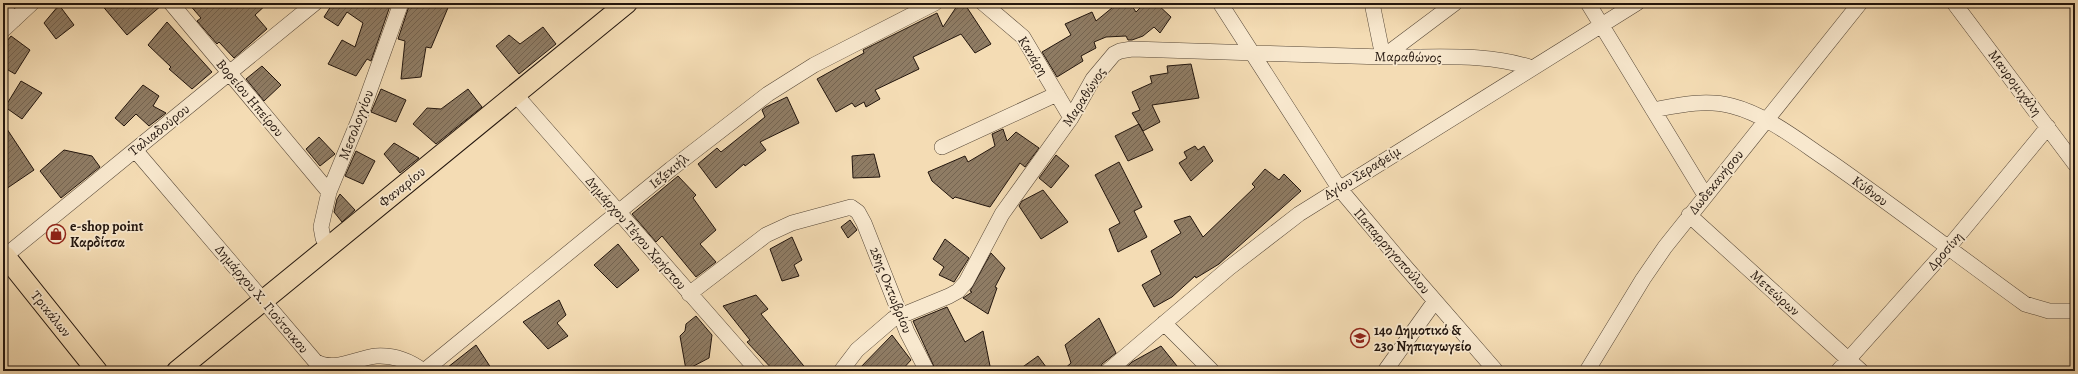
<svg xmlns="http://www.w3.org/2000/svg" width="2078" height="374" viewBox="0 0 2078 374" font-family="Alegreya,serif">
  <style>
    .building { fill: url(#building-hatch); stroke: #22150d }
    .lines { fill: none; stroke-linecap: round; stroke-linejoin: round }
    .minor-casing { stroke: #564737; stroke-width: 16 }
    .major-casing { stroke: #22150d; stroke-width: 22 }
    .minor { stroke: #f8e8ce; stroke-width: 15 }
    .major { stroke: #f4dcb4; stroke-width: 20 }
    .labels { text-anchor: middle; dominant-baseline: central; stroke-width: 3.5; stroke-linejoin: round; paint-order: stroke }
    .street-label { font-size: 14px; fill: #22150d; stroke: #f8e8ce }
    .poi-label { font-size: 14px; font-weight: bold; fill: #22150d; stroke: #f8e8ce; text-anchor: start }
  </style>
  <defs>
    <pattern id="building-hatch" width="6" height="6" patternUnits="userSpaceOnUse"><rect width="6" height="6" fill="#8f7c64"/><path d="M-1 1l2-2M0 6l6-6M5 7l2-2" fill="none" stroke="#746451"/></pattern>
  </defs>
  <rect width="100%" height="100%" fill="#f4dcb4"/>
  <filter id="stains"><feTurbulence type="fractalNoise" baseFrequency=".005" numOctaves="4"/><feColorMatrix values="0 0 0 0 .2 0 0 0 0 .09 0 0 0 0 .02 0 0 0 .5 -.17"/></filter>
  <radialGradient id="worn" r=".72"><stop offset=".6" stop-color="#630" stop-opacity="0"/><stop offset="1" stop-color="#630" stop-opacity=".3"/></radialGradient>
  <!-- building -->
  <path class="building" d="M100,3H162V5L127,35Z
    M188,3H268L255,15L267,29L234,58L219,42L217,44L197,21L201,18Z
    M333,3H391L371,61L367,59L356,76L328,64L342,40L355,47L363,23L347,12L338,26L324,17Z
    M410,3H450L431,48L426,47L421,77L401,79L405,41L398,39Z
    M959,3H964L991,44L975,53L961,34L913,57L919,69L875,90L880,99L866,107L864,102L855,107L852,103L836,112L817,79L864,53L863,50L937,13L943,27Z
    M1118,3H1130L1136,12L1145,3H1156L1171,17L1160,33L1154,27L1143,36L1132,40H1128L1126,36L1106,37L1094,42L1096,48L1081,56L1083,61L1057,77L1042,52L1071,35L1065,24L1092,12L1096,21Z
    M59,5L74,25L56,39L44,23Z
    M167,22L212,72L192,89L169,69L171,67L148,45Z
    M543,27L556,44L519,74L496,46L509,35L520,44Z
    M11,36L30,50L15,74L3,67V46Z
    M1191,64L1199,98L1152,105L1160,122L1143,131L1132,113L1140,110L1132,92L1152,83L1150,76L1168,73L1167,66Z
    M262,66L281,85L264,101L246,79Z
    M21,81L42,93L22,119L5,107Z
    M143,85L159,96L153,106L166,113L149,126L136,114L124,126L115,118Z
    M381,89L406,100L396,122L371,112Z
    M468,89L482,107L436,144L413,124L427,108L441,109Z
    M787,97L799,123L760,142L766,150L745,166L744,164L716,188L698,164L717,148L721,152L765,117L762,110L766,107Z
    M3,123L34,170L3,191Z
    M1139,124L1153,150L1128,161L1115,136Z
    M1003,129L1007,141L1016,132L1039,148L1025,167L1020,163L990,207L955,197L953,199L932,181L928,172L965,156L968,162L995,146L992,134Z
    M319,137L335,154L320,166L306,149Z
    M394,143L419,158L400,173L384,154Z
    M1195,146L1198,150L1204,146L1213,161L1191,181L1179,163L1187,158L1184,152Z
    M64,150L92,156L100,167L61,198L40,171Z
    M356,151L375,161L363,184L345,176Z
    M874,154L880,177L853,178L852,156Z
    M1056,155L1069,166L1051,188L1039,178Z
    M1119,162L1142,207L1134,211L1147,237L1118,252L1109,229L1120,223L1095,175Z
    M1265,169L1279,180L1284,174L1301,191L1219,264L1196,278L1195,276L1172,297L1154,307L1142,285L1161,274L1151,251L1181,233L1174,221L1190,216L1203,237L1255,187L1252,184Z
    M678,176L696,195L693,198L716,230L700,244L716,262L696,277L662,236L656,242L632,214Z
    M1043,190L1068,222L1041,239L1019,206L1022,201Z
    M340,194L355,210L342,222L334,212L337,199Z
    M850,220L857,230L848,238L841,227Z
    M792,237L802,260L794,265L799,276L782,281L770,249Z
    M945,239L969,258L954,282L939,275L944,267L933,259Z
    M618,244L639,270L617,288L594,265Z
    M991,253L1005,268L995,287L997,288L988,314L963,298L972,292L970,291Z
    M756,295L768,309L761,314L808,371H774L747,342L750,340L723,306Z
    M559,300L566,315L557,323L568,336L548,349L523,322Z
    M947,307L965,342L983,331L991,371H936L913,321Z
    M696,316L712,335L709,358L686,370L680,336L685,331L686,324Z
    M1099,318L1116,353L1102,364L1099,371H1062L1071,363L1065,345Z
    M892,335L911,360L901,371H857Z
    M476,345L493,371H443Z
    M1161,346L1181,371H1122L1132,362Z
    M1038,356L1049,371H1017Z"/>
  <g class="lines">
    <defs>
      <path id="minor" d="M171,3L329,192
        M983,3L1023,37L1071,118
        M1220,3L1339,188L1402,263L1496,371
        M1372,3L1383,57L1455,3
        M1588,3L1705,195
        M1954,3L2075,164
        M3,7L14,20
        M3,30L32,3
        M515,94L758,371
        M1653,110C1679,105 1706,99 1732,106C1767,115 1799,141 1829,161C1895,207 1960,257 2025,304L2049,311H2075
        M942,147L1057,94
        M135,150L315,361C333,373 357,358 376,356C393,355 410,361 423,371
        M1689,215L1861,371
        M329,247L323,238L321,227L329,192L360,117L401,3
        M3,254L5,256L315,3
        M689,294L766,235L792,223L851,207L858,212L864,223L907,332L927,371
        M1164,323L1212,371
        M424,371L671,169L768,94L814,65L935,3
        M841,371L857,350L893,319L949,296L958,291L966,282L1002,214L1071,118L1093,79L1114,54L1120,51L1132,49C1216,51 1300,54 1384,57C1432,58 1487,52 1532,68
        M1108,371L1229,268L1299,214L1637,3
        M1385,371L1435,301
        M1587,371L1643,279L1665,247L1860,3
        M1838,371L1948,248L2048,127"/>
      <path id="major" d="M3,258L5,256L97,371
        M177,371L627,3"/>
    </defs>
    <!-- minor casing -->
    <use href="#minor" class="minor-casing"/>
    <!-- major casing -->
    <use href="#major" class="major-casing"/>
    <!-- minor -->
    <use href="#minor" class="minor"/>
    <!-- major -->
    <use href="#major" class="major"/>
  </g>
  <!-- icons -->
  <defs>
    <symbol id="shop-ring" viewBox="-11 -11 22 22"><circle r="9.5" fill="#f8e8ce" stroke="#8f2418" stroke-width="1.5"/><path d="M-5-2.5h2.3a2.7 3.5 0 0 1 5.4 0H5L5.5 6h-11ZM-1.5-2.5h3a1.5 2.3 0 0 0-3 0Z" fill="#8f2418"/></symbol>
    <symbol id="school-ring" viewBox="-11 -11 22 22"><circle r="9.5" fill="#f8e8ce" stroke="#8f2418" stroke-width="1.5"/><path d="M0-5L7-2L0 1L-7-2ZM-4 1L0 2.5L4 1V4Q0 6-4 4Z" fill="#8f2418"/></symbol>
  </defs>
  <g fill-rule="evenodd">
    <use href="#shop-ring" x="45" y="223" width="22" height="22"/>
    <use href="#school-ring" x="1349" y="327" width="22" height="22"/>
  </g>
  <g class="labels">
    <!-- street labels -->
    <g class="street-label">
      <text transform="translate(1033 56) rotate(58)">Κανάρη</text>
      <text transform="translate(1408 57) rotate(1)">Μαραθώνος</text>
      <text transform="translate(2015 83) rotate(53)">Μαυρομιχάλη</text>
      <text transform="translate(1084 97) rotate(-57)">Μαραθώνος</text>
      <text transform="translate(250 98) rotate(50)">Βορείου Ηπείρου</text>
      <text transform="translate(356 125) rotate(-69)">Μεσολογγίου</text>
      <text transform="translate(159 130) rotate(-39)">Ταλιαδούρου</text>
      <text transform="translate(669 171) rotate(-39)">Ιεζεκιήλ</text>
      <text transform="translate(1362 173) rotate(-32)">Αγίου Σεραφείμ</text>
      <text transform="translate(1716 182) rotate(-51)">Δωδεκανήσου</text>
      <text transform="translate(402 187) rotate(-39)">Φαναρίου</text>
      <text transform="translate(1870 191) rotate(36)">Κύθνου</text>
      <text transform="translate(636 233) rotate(49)">Δημάρχου Τέγου Χρήστου</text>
      <text transform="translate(1392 251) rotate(49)">Παπαρρηγοπούλου</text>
      <text transform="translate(1945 251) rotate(-49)">Δροσίνη</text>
      <text transform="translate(891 290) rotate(68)">28ης Οκτωβρίου</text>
      <text transform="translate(1775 293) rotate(42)">Μετεώρων</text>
      <text transform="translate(262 299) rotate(50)">Δημάρχου Χ. Γιούτσικου</text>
      <text transform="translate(51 314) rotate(51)">Τρικάλων</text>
    </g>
    <!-- poi labels -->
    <g class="poi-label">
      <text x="70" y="226">e-shop point<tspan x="70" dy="16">Καρδίτσα</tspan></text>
      <text x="1374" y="330">14ο Δημοτικό &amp;<tspan x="1374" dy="16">23ο Νηπιαγωγείο</tspan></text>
    </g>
  </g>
  <!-- margin -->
  <rect width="2078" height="374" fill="none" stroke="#f4dcb4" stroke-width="16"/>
  <rect x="4" y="4" width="2070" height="366" fill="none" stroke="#22150d" stroke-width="2"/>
  <rect x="8" y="8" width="2062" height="358" fill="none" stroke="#22150d"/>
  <rect width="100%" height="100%" filter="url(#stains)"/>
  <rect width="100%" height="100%" fill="url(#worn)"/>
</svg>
